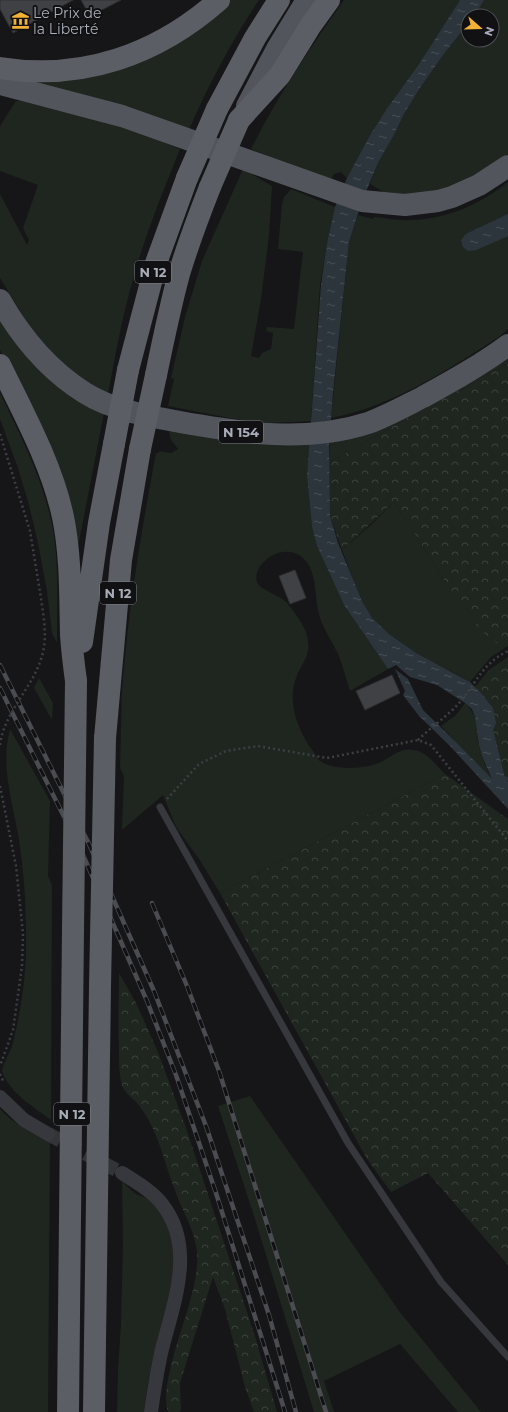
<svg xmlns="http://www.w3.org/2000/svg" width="508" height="1412" viewBox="0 0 508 1412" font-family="Montserrat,sans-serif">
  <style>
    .grass { fill: #1e261f }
    .forest { fill: url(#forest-crowns) }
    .water { fill: url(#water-ripples) }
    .building { fill: #404145; stroke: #303034 }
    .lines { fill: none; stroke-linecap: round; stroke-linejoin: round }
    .minor-tunnel { stroke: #333438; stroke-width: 14; stroke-dasharray: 14 7; stroke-linecap: butt }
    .path { stroke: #3d3f44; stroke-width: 2.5; stroke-dasharray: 2 3; stroke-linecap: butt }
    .service { stroke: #37383d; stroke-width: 7 }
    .minor { stroke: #37383d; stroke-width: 14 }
    .primary { stroke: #53555c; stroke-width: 22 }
    .trunk { stroke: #5b5e65; stroke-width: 22 }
    .rail-casing { stroke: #4a4c52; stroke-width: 4.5 }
    .rail { stroke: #111113; stroke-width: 3; stroke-dasharray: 9; stroke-linecap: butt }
    .path-bridge { stroke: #3d3f44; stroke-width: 2.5; stroke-dasharray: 2 3; stroke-linecap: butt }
    .trunk-bridge { stroke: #5b5e65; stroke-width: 22 }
    .labels { text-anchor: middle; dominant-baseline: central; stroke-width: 4; stroke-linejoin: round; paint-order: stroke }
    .shield { fill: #111113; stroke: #7b7e86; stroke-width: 1 }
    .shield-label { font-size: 13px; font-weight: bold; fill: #a8adb8 }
    .poi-label { font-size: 14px; fill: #a8adb8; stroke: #111113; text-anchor: start }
  </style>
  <defs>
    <pattern id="forest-crowns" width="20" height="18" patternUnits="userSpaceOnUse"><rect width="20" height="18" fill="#1e261f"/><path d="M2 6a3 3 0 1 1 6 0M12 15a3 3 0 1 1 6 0" fill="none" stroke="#3c433d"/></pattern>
    <pattern id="water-ripples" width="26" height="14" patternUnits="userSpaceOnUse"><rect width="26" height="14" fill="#2c353c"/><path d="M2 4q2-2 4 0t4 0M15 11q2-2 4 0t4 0" fill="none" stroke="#485056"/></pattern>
  </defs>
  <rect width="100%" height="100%" fill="#161618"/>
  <!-- grass -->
  <path class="grass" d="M228,0H259C231,42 208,86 188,132L16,82L70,76Z
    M344,0H460L419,64L388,107L370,135L347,178L341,172L334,174L332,178L323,180L251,149C277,97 310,48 344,0Z
    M484,0H508V154L497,164L445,192L383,197L382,191L370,184L379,161L394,135L404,114L420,88L446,51L460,34L468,19V40H492V16H471L480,7Z
    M16,101H21L132,129L180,149C162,194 143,240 131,287C121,322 115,358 108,394L88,384L66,367L43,344L28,324L0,278V194L27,245L29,240L23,228L38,185L0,171V126Z
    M243,169L272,186L269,235L261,299L251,356L259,358L262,353L271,349L273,333L266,331L267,327L294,329L303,252L278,249L282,204L284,197L291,189L335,207L327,243L320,285L311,421L268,423L240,420L168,406L174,379L171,378L185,317L202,261Z
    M508,182V329L500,336C448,370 393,406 331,418L348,252L349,242L358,215L373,219L374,217C386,218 399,221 411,220C447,219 481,204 508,182Z
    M0,315L104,413L78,547L40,433L0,350Z
    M508,351V364L474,381L467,388L453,392L329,463L330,438Z
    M0,393C22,438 46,485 54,536C59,571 57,607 57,643L52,633L47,591L38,543L29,505L18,468L0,419Z
    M169,431L310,441L307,476L312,527L317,546L344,605L388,669L350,691C346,679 343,666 338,654C331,639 321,626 318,610C315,594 316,573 306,561C287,538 251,563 257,582C259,590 281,595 288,604C298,617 311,633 308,650C307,660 299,668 296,678C287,703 298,731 313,751C315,754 317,759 320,761C334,771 366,769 381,762C392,756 402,747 414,750C427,752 436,765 445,774L220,893L199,859L176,827L163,795L122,830L124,776L120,768C121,742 121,717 122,691C128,611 141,532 156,453H159V451L171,453L178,449L171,440Z
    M394,502L448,586L506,647L508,646L491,657L470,682C438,662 395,649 372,618C358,598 351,572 342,550L372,524Z
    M39,678L53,703L52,720L34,688Z
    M465,703C480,718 475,728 479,746C482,759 487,770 493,781L441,726L456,715Z
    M10,729L50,801L48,876L52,885L51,1120C34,1107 9,1093 2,1071C4,1061 10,1053 13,1043C21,1009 27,973 26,937C26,905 24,872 19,840C13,803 0,767 10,729Z
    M250,1096L399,1311L481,1412H458L400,1344L324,1381L334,1412H314L255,1219L218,1106Z
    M0,1109C13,1124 31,1131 48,1139L50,1143L48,1412H0Z
    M122,1181C127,1186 132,1192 138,1195C140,1196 142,1196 144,1197C149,1199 154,1204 157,1208C189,1251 166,1303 155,1349C150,1370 146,1391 144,1412H117L118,1370L121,1324L123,1244Z"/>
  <!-- forest -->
  <path class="forest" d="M508,364V646L506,647L495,642L481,631L448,586L394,502L342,550L330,516L329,463L453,392L467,388L474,381Z
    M508,657V781L505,777L492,730L475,687L489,670Z
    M445,774L508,819V1265L428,1173L391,1192L367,1159L220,893Z
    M119,973L136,1003L158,1052L186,1128L254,1333L277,1412H254L245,1387L225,1309L213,1277L180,1383L181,1409L180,1412H168C164,1398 167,1384 170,1370C177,1335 200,1287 197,1252C195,1231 183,1212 176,1193C166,1168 161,1142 148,1119C145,1114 141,1108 138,1104C133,1098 124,1093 122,1085C119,1074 119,1061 119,1049C118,1024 119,998 119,973Z"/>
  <!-- water -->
  <path class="water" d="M460,0H484L480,7L471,16H468V19L460,34L446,51L420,88L404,114L394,135L379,161L362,201L349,242L333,393L329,444L330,516L338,543L362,601L372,618L390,635L416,653L470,682L481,693L493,708L496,723L493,730L505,777L508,781V809L450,746L419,716L403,695L405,691L395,669L408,679L423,710L457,743L492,779L482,756L479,745L475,717L472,709L465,703L437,685L410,677L396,665L388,669L344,605L317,546L312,527L307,476L321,285L327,243L335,207L347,178L370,135L388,107L419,64Z
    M508,214V236L506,237L476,250L468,251L463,247L461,240L466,234Z"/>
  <!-- building -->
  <path class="building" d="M0,0H73L13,33L0,9Z
    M81,0H121L90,16Z
    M295,570L306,598L290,604L279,576Z
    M392,675L400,693L365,710L356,691Z"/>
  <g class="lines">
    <!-- minor-tunnel -->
    <path class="minor-tunnel" d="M48,1134L122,1173"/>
    <!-- path -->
    <path class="path" d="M0,434L30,531L40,592
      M418,740C431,727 448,716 460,702C477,682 482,664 508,651
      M0,786L16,866L23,934L22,966L13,1030L0,1066
      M167,799L199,764L226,751L258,746L327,758L418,740L431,745L508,841
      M0,1074L4,1083"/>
    <!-- service -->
    <path class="service" d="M160,807L348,1143L441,1282L508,1357"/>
    <!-- minor -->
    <path class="minor" d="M0,1097L24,1120L48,1134
      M122,1173C136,1182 152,1191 162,1204C196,1247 174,1302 162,1349C157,1370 154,1391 151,1412"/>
    <!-- primary -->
    <path class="primary" d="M0,84L122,116L362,201L405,205L438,201L452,197L479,185L508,166
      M247,106L277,49L307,0
      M0,300C21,337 48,370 85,393C112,410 148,416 180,422C242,433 306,443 368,423C387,416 405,406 423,397C452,381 481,365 508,345"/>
    <!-- trunk -->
    <path class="trunk" d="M0,68C82,81 157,55 219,0
      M217,109L255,38L279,0
      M239,120L280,75L311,25L329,0
      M0,365C23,412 52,465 63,517C71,556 70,596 71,635C72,650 74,666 76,681
      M128,370L156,263L187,178
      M156,375C163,341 170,307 179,274C188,244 199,215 210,187
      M82,642L99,523L114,444
      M105,738L121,560L140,449
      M68,1412L73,930
      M94,1412L100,986"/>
    <defs>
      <path id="rail" d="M0,665L89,844L154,991L206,1126L269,1315L296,1412
        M0,688L83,855L147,1001L176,1075L216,1193L285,1412
        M152,903L187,986L219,1071L326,1412"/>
    </defs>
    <!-- rail casing -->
    <use href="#rail" class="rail-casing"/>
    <!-- rail -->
    <use href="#rail" class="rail"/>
    <!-- path-bridge -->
    <path class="path-bridge" d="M0,745C4,712 33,688 42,656C48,636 43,613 40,592"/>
    <!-- trunk-bridge -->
    <path class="trunk-bridge" d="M187,178L217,109
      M210,187L239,120
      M114,444L128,370
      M140,449L156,375
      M73,930L76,681
      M100,986L105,738"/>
  </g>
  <!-- icons -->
  <defs>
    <symbol id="museum-bare" viewBox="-9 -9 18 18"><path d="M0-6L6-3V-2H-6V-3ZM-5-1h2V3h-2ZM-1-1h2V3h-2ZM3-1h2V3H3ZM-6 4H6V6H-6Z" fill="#f2b134" stroke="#111113" stroke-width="2.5" paint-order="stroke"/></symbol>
  </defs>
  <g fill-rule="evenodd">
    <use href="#museum-bare" x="8" y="8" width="25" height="25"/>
  </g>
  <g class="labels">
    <!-- shield labels -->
    <g class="shield">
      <rect x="135" y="261" width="36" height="22" rx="3"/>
      <rect x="219" y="421" width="44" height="22" rx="3"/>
      <rect x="100" y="582" width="36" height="22" rx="3"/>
      <rect x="54" y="1103" width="36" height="22" rx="3"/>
    </g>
    <g class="shield-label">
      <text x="153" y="272">N 12</text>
      <text x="241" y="432">N 154</text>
      <text x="118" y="593">N 12</text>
      <text x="72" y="1114">N 12</text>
    </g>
    <!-- poi labels -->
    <g class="poi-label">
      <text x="33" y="13">Le Prix de<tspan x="33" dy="16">la Liberté</tspan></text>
    </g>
  </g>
  <!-- north arrow -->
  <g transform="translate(480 28) rotate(110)"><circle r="19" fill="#111113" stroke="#4d4f55"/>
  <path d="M0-3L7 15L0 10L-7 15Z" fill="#f2b134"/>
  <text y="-6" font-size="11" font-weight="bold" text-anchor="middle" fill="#a8adb8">N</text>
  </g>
</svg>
